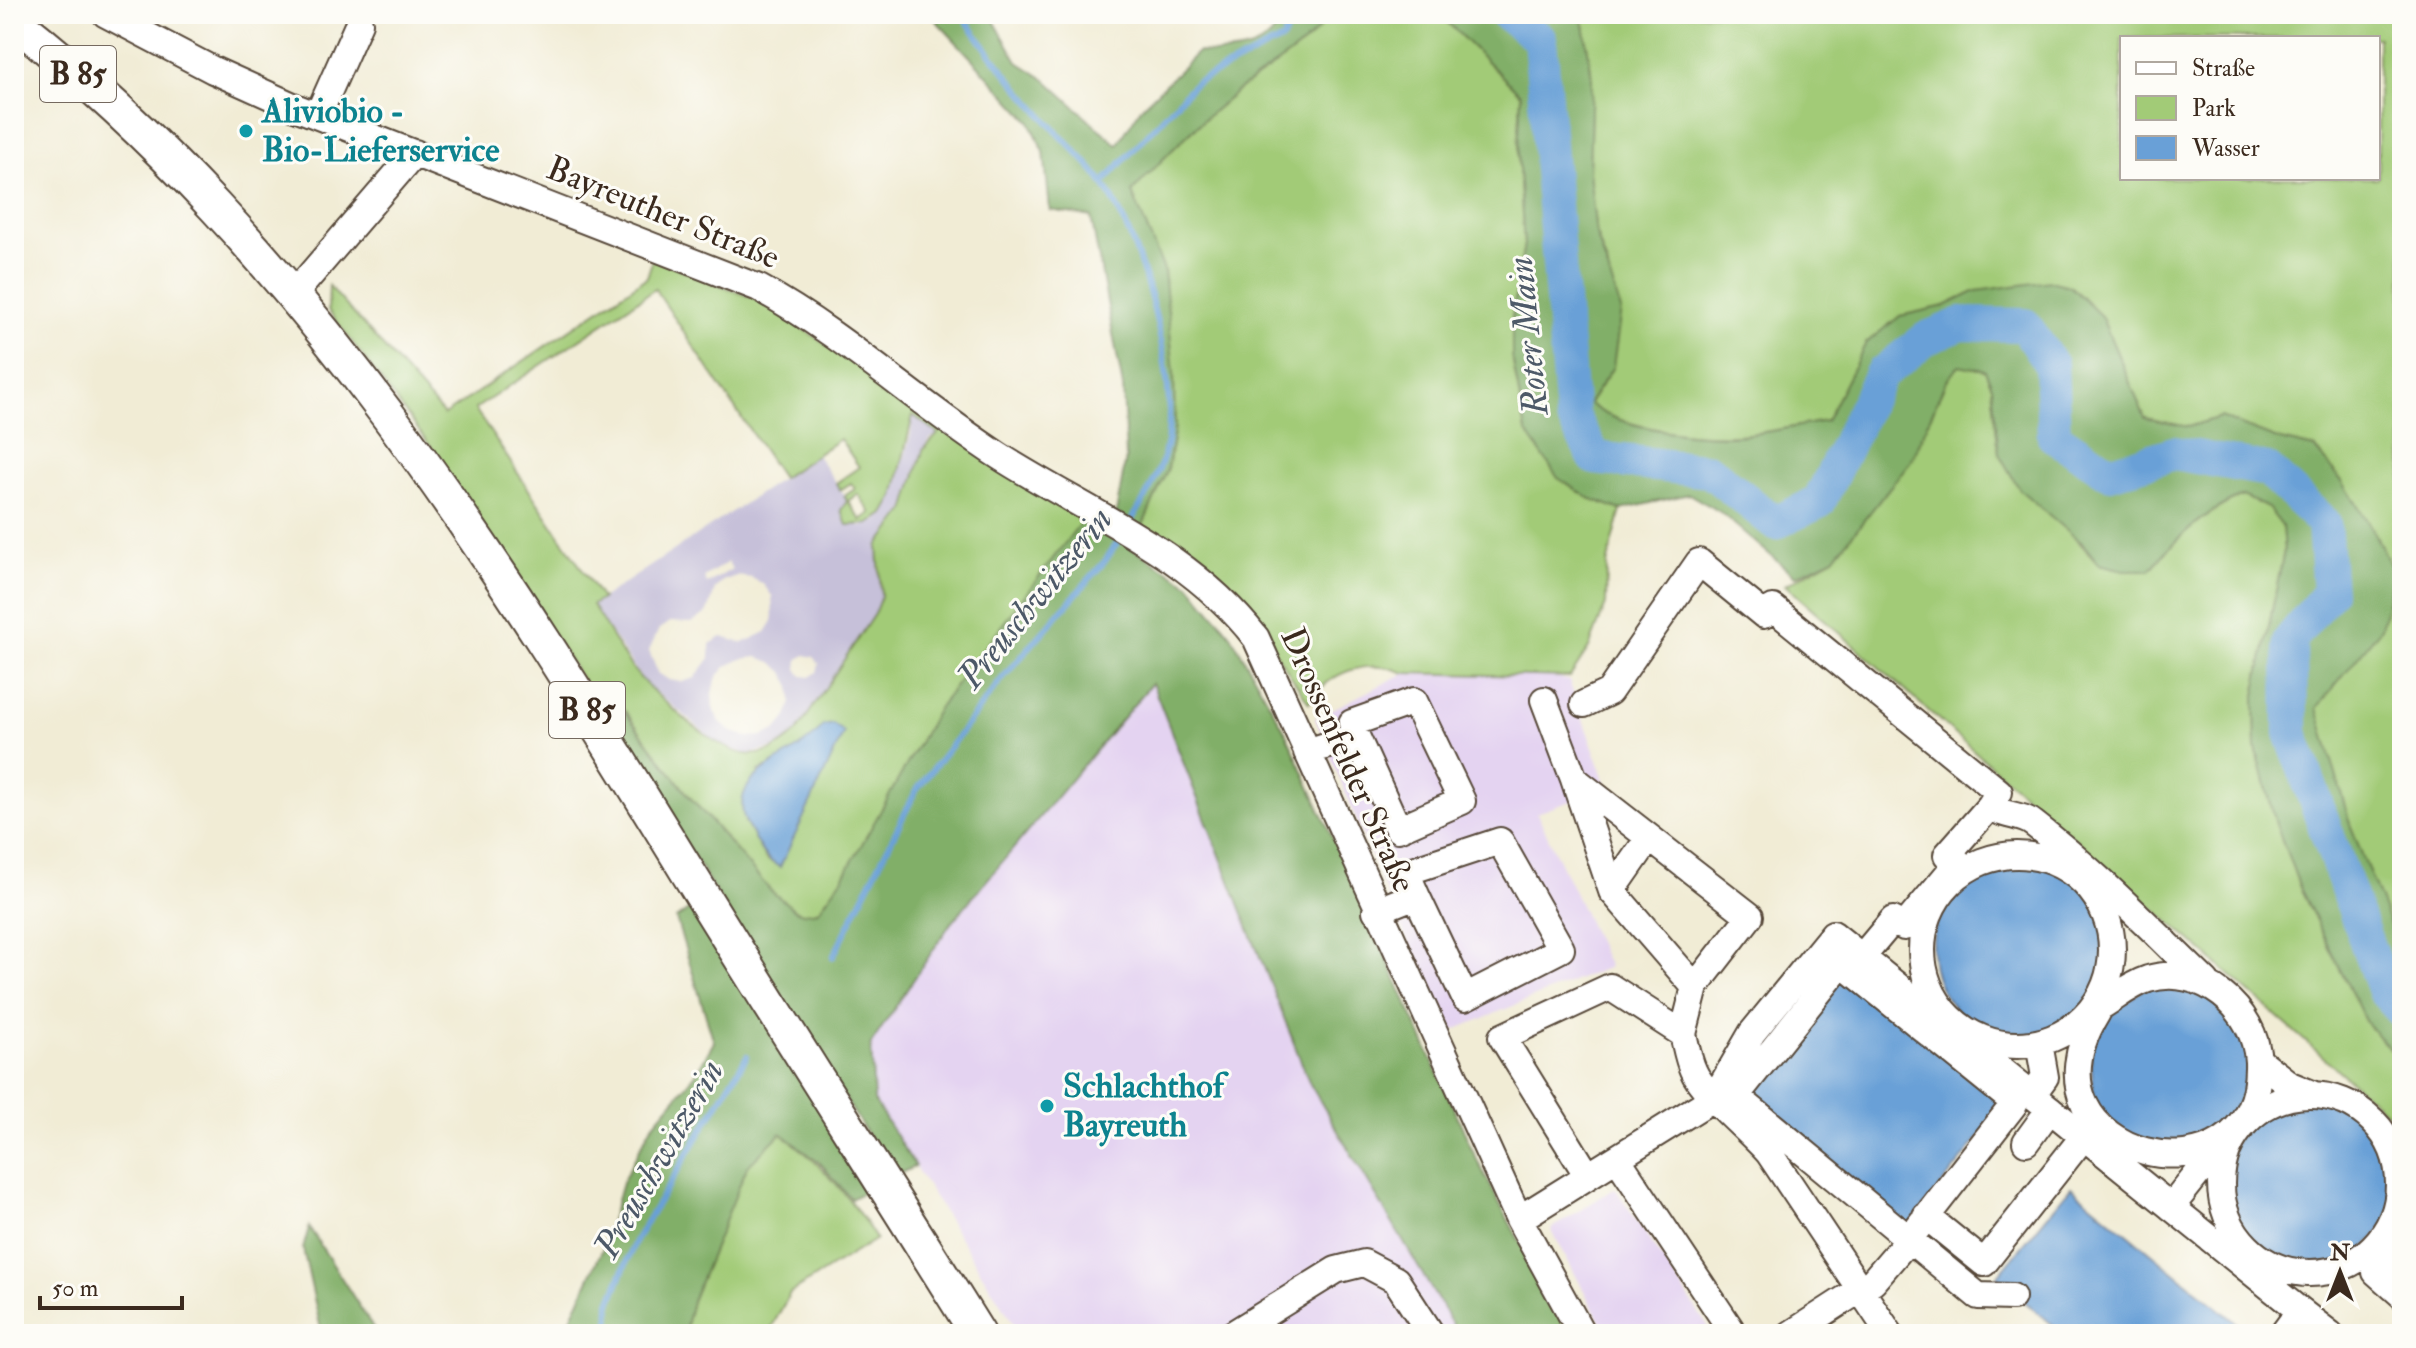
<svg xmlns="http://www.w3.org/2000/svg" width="2416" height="1348" viewBox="0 0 2416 1348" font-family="'IM FELL Double Pica',serif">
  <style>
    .built { fill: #e4d3f1 }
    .industrial { fill: #c6c0d9; fill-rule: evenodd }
    .green { fill: #a2cb77; stroke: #6e7a4a; stroke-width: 2; fill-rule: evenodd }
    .forest { fill: #81af68; stroke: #5e6c43; stroke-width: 2 }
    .water { fill: #69a0d7; stroke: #52657a; stroke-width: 2 }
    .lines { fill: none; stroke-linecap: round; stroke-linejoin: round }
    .stream { stroke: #69a0d7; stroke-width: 6 }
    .river { stroke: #69a0d7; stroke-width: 34 }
    .minor-casing { stroke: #564739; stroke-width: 30 }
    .major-casing { stroke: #564739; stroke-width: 38 }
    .minor { stroke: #fff; stroke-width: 26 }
    .major { stroke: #fff; stroke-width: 34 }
    .culture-dot { fill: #0f9aa8; stroke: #fdfcf7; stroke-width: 3 }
    .labels { text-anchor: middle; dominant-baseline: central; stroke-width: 6; stroke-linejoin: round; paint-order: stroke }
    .shield { fill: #fdfcf7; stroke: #75695f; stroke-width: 2 }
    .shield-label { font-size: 32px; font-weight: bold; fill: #3b2a1e }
    .culture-label { font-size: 34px; font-weight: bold; fill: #0d838f; stroke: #fdfcf7; text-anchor: start }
    .street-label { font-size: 34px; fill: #3b2a1e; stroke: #fdfcf7 }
    .water-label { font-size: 36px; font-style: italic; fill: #4d5968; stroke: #fdfcf7 }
  </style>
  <rect width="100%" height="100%" fill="#fdfcf7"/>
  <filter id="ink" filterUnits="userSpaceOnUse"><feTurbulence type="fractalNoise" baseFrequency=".0125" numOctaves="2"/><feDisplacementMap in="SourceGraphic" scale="16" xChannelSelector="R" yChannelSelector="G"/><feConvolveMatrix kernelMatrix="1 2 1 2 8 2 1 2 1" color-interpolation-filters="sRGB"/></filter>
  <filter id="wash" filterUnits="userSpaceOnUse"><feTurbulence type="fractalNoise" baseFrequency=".006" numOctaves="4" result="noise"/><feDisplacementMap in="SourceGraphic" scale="32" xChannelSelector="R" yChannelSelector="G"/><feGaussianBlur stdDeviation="1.8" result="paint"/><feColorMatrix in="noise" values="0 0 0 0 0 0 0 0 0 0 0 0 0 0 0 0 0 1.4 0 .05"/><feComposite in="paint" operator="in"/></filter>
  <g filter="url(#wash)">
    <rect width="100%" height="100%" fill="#f1ecd5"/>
    <!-- built -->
    <path class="built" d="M1405,673L1546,674L1569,681L1608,788L1537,813L1609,967L1452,1031L1394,912L1315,718Z
      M1152,683L1310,1084L1458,1334H1020L874,1101L871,1044L951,923Z
      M1615,1188L1713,1334H1609L1600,1321L1551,1229Z"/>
    <!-- industrial -->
    <path class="industrial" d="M913,414L939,434L931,438L923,450L905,511L888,531L878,565L881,596L874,614L796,733L781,746L748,754L719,744L645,683L592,605L817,455L848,501L860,527L877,521L894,497L911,434ZM728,562L732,569L707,584L704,577ZM738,576L752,578L764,585L772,596L773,621L766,632L743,643L722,637L710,644V658L695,678L682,682L669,680L658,673L649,651L659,629L670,622L692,623L708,612L715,589L724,580ZM805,655L814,657L819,664L817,672L810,677L802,676L797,669L798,660ZM757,657L772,662L784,672L791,687L792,702L787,717L777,729L763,736L747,737L732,732L720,722L713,708L712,693L717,677L727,666L741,659Z"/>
    <!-- green -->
    <path class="green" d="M1329,14H1439L1521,95L1518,153L1524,244L1512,318V357L1526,431L1589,498L1621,510L1607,565L1606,604L1589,648L1570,677L1405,673C1369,658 1330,670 1309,703L1238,597L1195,558L1142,527L1168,468L1175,426L1132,192C1165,156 1197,124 1235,93C1265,68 1310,48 1329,14Z
      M1578,14H2402V955L2350,824L2316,707L2346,669L2394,572L2371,527L2342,481L2315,448L2280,440L2220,417L2188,427L2145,418L2101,316L1976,291L1945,306L1900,316L1826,421C1796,426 1764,434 1733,435C1694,437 1620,428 1589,404L1613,367L1608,267L1596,234L1589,172L1592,77L1584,24ZM2122,38H2378V178H2122Z
      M653,258L763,302L1084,518L824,906C817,912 809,915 801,913C765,903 652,748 625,711L610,723L434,451L328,310L329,286L444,415L647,277ZM655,289L782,478L840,439L859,467L836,483L840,490L851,483L855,489L844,496L847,501L841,510L847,525L869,524L884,514L894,497L913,415L938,434L923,450L905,511L878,546L881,596L874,614L796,733C782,746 767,756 746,754C718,751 666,704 645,683C624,661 609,630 592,605L602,599L475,409ZM858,494L871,513L861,520L848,501ZM823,726L780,867L766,859L745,822L759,771C783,760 807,748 823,726Z
      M1959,365L1985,370L1992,386L1999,454L2099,564L2150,570C2175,540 2206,510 2243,496L2268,508L2282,526L2284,551L2255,696L2256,748L2276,824L2301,890L2368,1026L2395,1054L2402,1053V1126L1785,585L1834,558L1912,459L1945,383Z
      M781,1133C824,1166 848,1194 876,1239L790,1293L768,1334H684L692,1301L747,1166Z"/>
    <!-- forest -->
    <path class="forest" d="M930,14H990L1018,62L1046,80L1117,145L1141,108L1198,52C1233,55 1271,53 1283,14H1329C1310,48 1265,68 1235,93C1197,123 1165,156 1132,192L1164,270L1174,372L1175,426L1168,468L1142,527L1116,513L1126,458L1123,387L1091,217L1050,210L1044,152L1030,121Z
      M1439,14H1578L1584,24L1592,77L1589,172L1596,234L1621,310L1613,367L1589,403C1617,429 1695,437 1733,436C1764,434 1796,426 1826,421L1866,343L1900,316L1945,306L1976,291L2050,281L2070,286L2101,316L2145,418L2188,427L2220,417L2280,440L2314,448L2342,481L2371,527L2394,572L2381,628L2317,708L2350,824L2402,955V1053L2395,1054L2368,1026L2301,890L2276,824L2256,748L2255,696L2284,551L2282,526L2268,508L2243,496C2206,509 2175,540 2150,570H2124L2099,564L2082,543L2020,490L1999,454L1992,386L1985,370L1959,365L1945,383L1912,459L1834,558L1795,576L1720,512L1689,494L1621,510L1589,498L1558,478L1526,431L1512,357V318L1524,244L1518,153L1521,95Z
      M1084,518L1189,584L1231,635L1285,731L1476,1158L1568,1334H1458L1310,1084L1152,683L951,923L871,1044L874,1101L915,1166L894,1177L610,723L624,711L689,796L770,890L795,910L803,913L818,911L844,876L939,707Z
      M694,906L871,1188L851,1199L821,1164L781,1133L747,1167L692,1301L684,1334H571L569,1323L603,1248L622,1183L651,1127L695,1075L714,1042L676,919Z
      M309,1227L377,1334H322L303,1249Z"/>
    <!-- water -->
    <path class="water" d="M833,724L844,732L780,867C763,858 759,846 749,829C718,772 798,761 823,726Z
      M1932 950a88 88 0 1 1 176 0a88 88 0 1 1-176 0Z
      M1841,970L2008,1102L1908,1227L1741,1095Z
      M2152,982L2209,991L2248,1032L2252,1089L2220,1136L2166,1153L2095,1113L2089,1033Z
      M2224 1184a85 85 0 1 1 170 0a85 85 0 1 1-170 0Z
      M2071,1187L2250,1334H2064L1996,1278Z"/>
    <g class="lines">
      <!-- stream -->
      <path class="stream" d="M962,14C989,56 1025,96 1058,133C1073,149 1091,165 1103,183C1141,239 1176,368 1168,435C1165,465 1145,500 1129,524
        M1103,183L1195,83L1283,39L1294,14
        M833,957L916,791L1001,680L1105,561L1121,537
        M609,1334L610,1303L636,1239L747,1056"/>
      <!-- river -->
      <path class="river" d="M1507,14L1540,39L1572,416L1595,458L1710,471L1775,523L1819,502L1881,374L1927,338L1961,324L2025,325L2051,365L2054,436L2110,473L2174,453L2268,470L2324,523L2329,592L2290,640L2291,733L2384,991L2402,1011"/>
    </g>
  </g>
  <g filter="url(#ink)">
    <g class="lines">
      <defs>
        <path id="minor" d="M106,14L213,70L295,107L759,288C845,335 917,403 999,456C1088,513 1190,552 1256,638L1519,1219L1582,1334
          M318,115L359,23
          M294,294L415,153
          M1544,700L1574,779L1750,916L1695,987L1683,1034
          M1584,704L1609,692L1699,562L1764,615L1773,608L1999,792L1990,806
          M1307,752L1356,736L1398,829L1462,801L1414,701L1352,723L1356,736
          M1574,779L1612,891L1695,987
          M1922 950a95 95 0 1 1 190 0a95 95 0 1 1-190 0Z
          M1612,891L1649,838
          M1376,911L1416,895L1406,872L1500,841L1561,949L1465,998L1416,895
          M1862,957L1893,920L1904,927L1958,862L1947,855L1990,806C2004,817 2022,814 2034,824C2096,872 2150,928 2206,982
          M1842,963L2015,1103L1909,1239L1736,1096Z
          M2096,1009C2115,999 2127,986 2148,979C2201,963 2256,1009 2258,1062C2262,1218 2007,1160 2097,1013
          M2258,1060L2290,1085L2312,1094
          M2032,1095L2045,1077L2039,1043
          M2221 1184a89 89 0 1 1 178 0a89 89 0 1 1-178 0Z
          M2026,1142L2050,1109
          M1617,1158L1734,1334
          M2171,1207L2207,1162
          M1926,1216L1984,1263L2084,1136
          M1519,1219L1588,1176
          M2402,1246L2376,1272L2402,1295
          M2300,1311L2330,1334
          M1233,1334L1336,1270L1364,1263L1396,1280L1431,1334
          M1791,1334L1873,1281L1909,1239L1978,1296L2012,1297
          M1890,1334L1769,1153C1750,1131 1702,1093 1693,1070C1688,1059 1686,1046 1683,1034L1610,987L1502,1037L1588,1176L1715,1097L1752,1033L1833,934L2300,1311L2283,1334"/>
        <path id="major" d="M14,21C305,250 498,563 689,874C784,1028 882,1180 978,1334"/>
      </defs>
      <!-- minor casing -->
      <use href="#minor" class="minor-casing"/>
      <!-- major casing -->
      <use href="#major" class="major-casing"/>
      <!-- minor -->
      <use href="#minor" class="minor"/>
      <!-- major -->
      <use href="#major" class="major"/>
    </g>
  </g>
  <!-- markers -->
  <g class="culture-dot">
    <circle cx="246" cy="131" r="8"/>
    <circle cx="1047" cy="1106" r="8"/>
  </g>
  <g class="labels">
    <!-- shield labels -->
    <g class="shield">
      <rect x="40" y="46" width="76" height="56" rx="6"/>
      <rect x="549" y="682" width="76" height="56" rx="6"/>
    </g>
    <g class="shield-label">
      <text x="78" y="74">B 85</text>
      <text x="587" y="710">B 85</text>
    </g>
    <!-- culture labels -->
    <g class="culture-label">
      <text x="262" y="111">Aliviobio -<tspan x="262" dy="39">Bio-Lieferservice</tspan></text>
      <text x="1063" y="1086">Schlachthof<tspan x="1063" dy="39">Bayreuth</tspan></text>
    </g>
    <!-- street labels -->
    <g class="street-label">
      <text transform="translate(663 213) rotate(22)">Bayreuther Straße</text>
      <text transform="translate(1348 760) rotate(66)">Drossenfelder Straße</text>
    </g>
    <!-- water labels -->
    <g class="water-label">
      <text transform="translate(1528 336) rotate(-96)">Roter Main</text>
      <text transform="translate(1035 598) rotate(-51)">Preuschwitzerin</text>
      <text transform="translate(659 1159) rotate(-60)">Preuschwitzerin</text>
    </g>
  </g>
  <!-- margin -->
  <rect width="2416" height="1348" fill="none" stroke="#fdfcf7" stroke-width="48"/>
  <!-- legend -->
  <rect x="2120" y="36" width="260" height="144" fill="#fdfcf7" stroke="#afa8a0" stroke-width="2"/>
  <rect x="2136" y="62" width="40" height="12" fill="#ffffff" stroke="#afa8a0" stroke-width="2"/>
  <text x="2192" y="76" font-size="24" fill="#3b2a1e">Straße</text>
  <rect x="2136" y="96" width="40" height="24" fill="#a2cb77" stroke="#afa8a0" stroke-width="2"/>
  <text x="2192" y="116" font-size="24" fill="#3b2a1e">Park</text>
  <rect x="2136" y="136" width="40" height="24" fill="#69a0d7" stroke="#afa8a0" stroke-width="2"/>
  <text x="2192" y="156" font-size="24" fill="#3b2a1e">Wasser</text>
  <!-- north arrow -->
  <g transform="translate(2340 1272)" stroke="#fdfcf7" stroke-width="6" paint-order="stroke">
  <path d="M0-6L14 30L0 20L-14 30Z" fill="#3b2a1e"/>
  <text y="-12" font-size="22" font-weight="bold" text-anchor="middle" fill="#3b2a1e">N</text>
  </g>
  <!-- scale -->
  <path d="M40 1296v12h142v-12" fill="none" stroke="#3b2a1e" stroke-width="4"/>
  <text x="52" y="1296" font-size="24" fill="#3b2a1e" stroke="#fdfcf7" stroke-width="6" paint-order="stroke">50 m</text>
</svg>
